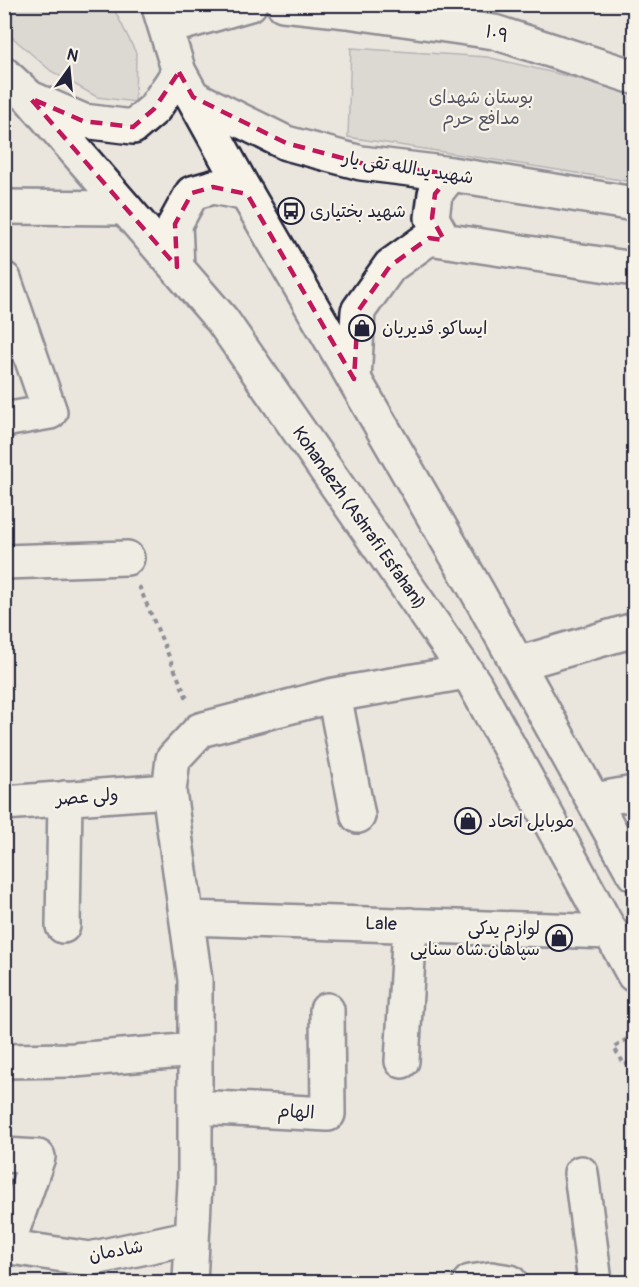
<svg xmlns="http://www.w3.org/2000/svg" width="639" height="1287" viewBox="0 0 639 1287" font-family="Pangolin,'Playpen Sans Arabic',sans-serif">
  <style>
    .green { fill: #cdc9c6; stroke: #787680; stroke-width: 1.5 }
    .lines { fill: none; stroke-linecap: round; stroke-linejoin: round }
    .minor-casing { stroke: #22223b; stroke-width: 38 }
    .major-casing { stroke: #22223b; stroke-width: 38 }
    .path { stroke: #22223b; stroke-width: 4; stroke-dasharray: 4.5 4.5; stroke-linecap: butt }
    .minor { stroke: #f7f3e8; stroke-width: 33 }
    .major { stroke: #f7f3e8; stroke-width: 33 }
    .marked { fill: none; stroke: #c2185b; stroke-width: 4.5; stroke-dasharray: 12 8; stroke-linejoin: round }
    .labels { text-anchor: middle; dominant-baseline: central; stroke-width: 4.5; stroke-linejoin: round; paint-order: stroke }
    .street-label { font-size: 18px; fill: #22223b; stroke: #f7f3e8 }
    .park-label { font-size: 18px; fill: #555465; stroke: #f7f3e8 }
    .poi-label { font-size: 18px; fill: #22223b; stroke: #f7f3e8; text-anchor: start }
  </style>
  <rect width="100%" height="100%" fill="#eae6de"/>
  <filter id="ink" filterUnits="userSpaceOnUse"><feTurbulence type="fractalNoise" baseFrequency=".0167" numOctaves="2"/><feDisplacementMap in="SourceGraphic" scale="12" xChannelSelector="R" yChannelSelector="G"/><feConvolveMatrix kernelMatrix="1 2 1 2 8 2 1 2 1" color-interpolation-filters="sRGB"/></filter>
  <g filter="url(#ink)">
    <!-- green -->
    <path class="green" d="M5,4L112,5L136,53L135,102L97,97L51,71L5,31Z
      M351,48L487,57L634,92V182L348,137Z"/>
    <g class="lines">
      <defs>
        <path id="minor" d="M283,4L347,11L494,32L634,77
          M166,28L250,4
          M193,97L286,143L361,163L451,174L634,204
          M4,207L125,208
          M444,240L432,218L435,194L451,174
          M4,279L50,412L4,420
          M354,379L358,311L390,266L429,238L634,269
          M4,562L127,558
          M517,664L634,630
          M334,695L358,816
          M594,800L634,793
          M4,803L169,791
          M187,918L611,932
          M63,926L65,798
          M4,1061L74,1060L195,1050
          M402,1061L410,925
          M195,1107L328,1114L327,1010
          M4,1155L38,1157L7,1246
          M581,1173L595,1282
          M4,1246L90,1259L192,1237
          M190,1282L195,1183V980L169,791L173,759L200,730L334,695L466,672
          M470,1282L491,1279L510,1282"/>
        <path id="major" d="M158,4L179,72L242,186L477,591L634,874
          M4,74L30,98L83,121L133,127L154,109L179,72
          M30,98L222,320L474,683L634,975
          M177,267L175,224L192,193L213,187L247,194"/>
      </defs>
      <!-- minor casing -->
      <use href="#minor" class="minor-casing"/>
      <!-- major casing -->
      <use href="#major" class="major-casing"/>
      <!-- path -->
      <path class="path" d="M139,586L188,701
        M634,1034L614,1048L625,1065L634,1059"/>
      <!-- minor -->
      <use href="#minor" class="minor"/>
      <!-- major -->
      <use href="#major" class="major"/>
    </g>
  </g>
  <!-- marked area -->
  <path d="M0 0H639V1287H0ZM179,72L193,97L286,143L361,163L451,174L435,194L432,218L444,240L429,238L390,266L358,311L354,379L247,194L213,187L192,193L175,224L177,267L30,98L83,121L133,127L154,109Z" fill="#eae6de" fill-opacity=".55" fill-rule="evenodd"/>
  <path class="marked" d="M179,72L193,97L286,143L361,163L451,174L435,194L432,218L444,240L429,238L390,266L358,311L354,379L247,194L213,187L192,193L175,224L177,267L30,98L83,121L133,127L154,109Z"/>
  <!-- icons -->
  <defs>
    <symbol id="bus-ring" viewBox="-11 -11 22 22"><circle r="9.5" fill="#f7f3e8" stroke="#22223b" stroke-width="1.5"/><path d="M-5-6H5V4H4V6H2V4H-2V6H-4V4H-5ZM-3.5-4V0h7V-4ZM-3.5 1.2v1.5H-2V1.2ZM2 1.2v1.5H3.5V1.2Z" fill="#22223b"/></symbol>
    <symbol id="shop-ring" viewBox="-11 -11 22 22"><circle r="9.5" fill="#f7f3e8" stroke="#22223b" stroke-width="1.5"/><path d="M-5-2.5h2.3a2.7 3.5 0 0 1 5.4 0H5L5.5 6h-11ZM-1.5-2.5h3a1.5 2.3 0 0 0-3 0Z" fill="#22223b"/></symbol>
  </defs>
  <g fill-rule="evenodd">
    <use href="#bus-ring" x="276" y="196" width="30" height="30"/>
    <use href="#shop-ring" x="347" y="313" width="30" height="30"/>
    <use href="#shop-ring" x="453" y="806" width="30" height="30"/>
    <use href="#shop-ring" x="544" y="923" width="30" height="30"/>
  </g>
  <g class="labels">
    <!-- street labels -->
    <g class="street-label">
      <text transform="translate(497 34) rotate(14)">۱۰۹</text>
      <text transform="translate(408 168) rotate(9)">شهید یدالله تقی یار</text>
      <text transform="translate(359 518) rotate(55)">Kohandezh (Ashrafi Esfahani)</text>
      <text transform="translate(87 797) rotate(-4)">ولی عصر</text>
      <text transform="translate(381 924) rotate(2)">Lale</text>
      <text transform="translate(296 1112) rotate(3)">الهام</text>
      <text transform="translate(116 1251) rotate(-10)">شادمان</text>
    </g>
    <!-- park labels -->
    <g class="park-label">
      <text x="481" y="97">بوستان شهدای<tspan x="481" dy="21">مدافع حرم</tspan></text>
    </g>
    <!-- poi labels -->
    <g class="poi-label">
      <text x="310" y="211">شهید بختیاری</text>
      <text x="382" y="328">ایساکو. قدیریان</text>
      <text x="488" y="821">موبایل اتحاد</text>
      <text x="540" y="928" text-anchor="end">لوازم یدکی<tspan x="540" dy="21">سپاهان.شاه سنایی</tspan></text>
    </g>
  </g>
  <!-- margin -->
  <rect width="639" height="1287" fill="none" stroke="#f7f3e8" stroke-width="24"/>
  <rect x="12" y="12" width="615" height="1263" fill="none" stroke="#22223b" stroke-width="2" filter="url(#ink)"/>
  <!-- north arrow -->
  <g transform="translate(69 69) rotate(15)" stroke="#f7f3e8" stroke-width="4.5" paint-order="stroke">
  <path d="M0-4.5L10 22L0 15L-10 22Z" fill="#22223b"/>
  <text y="-9" font-size="16" font-weight="bold" text-anchor="middle" fill="#22223b">N</text>
  </g>
</svg>
